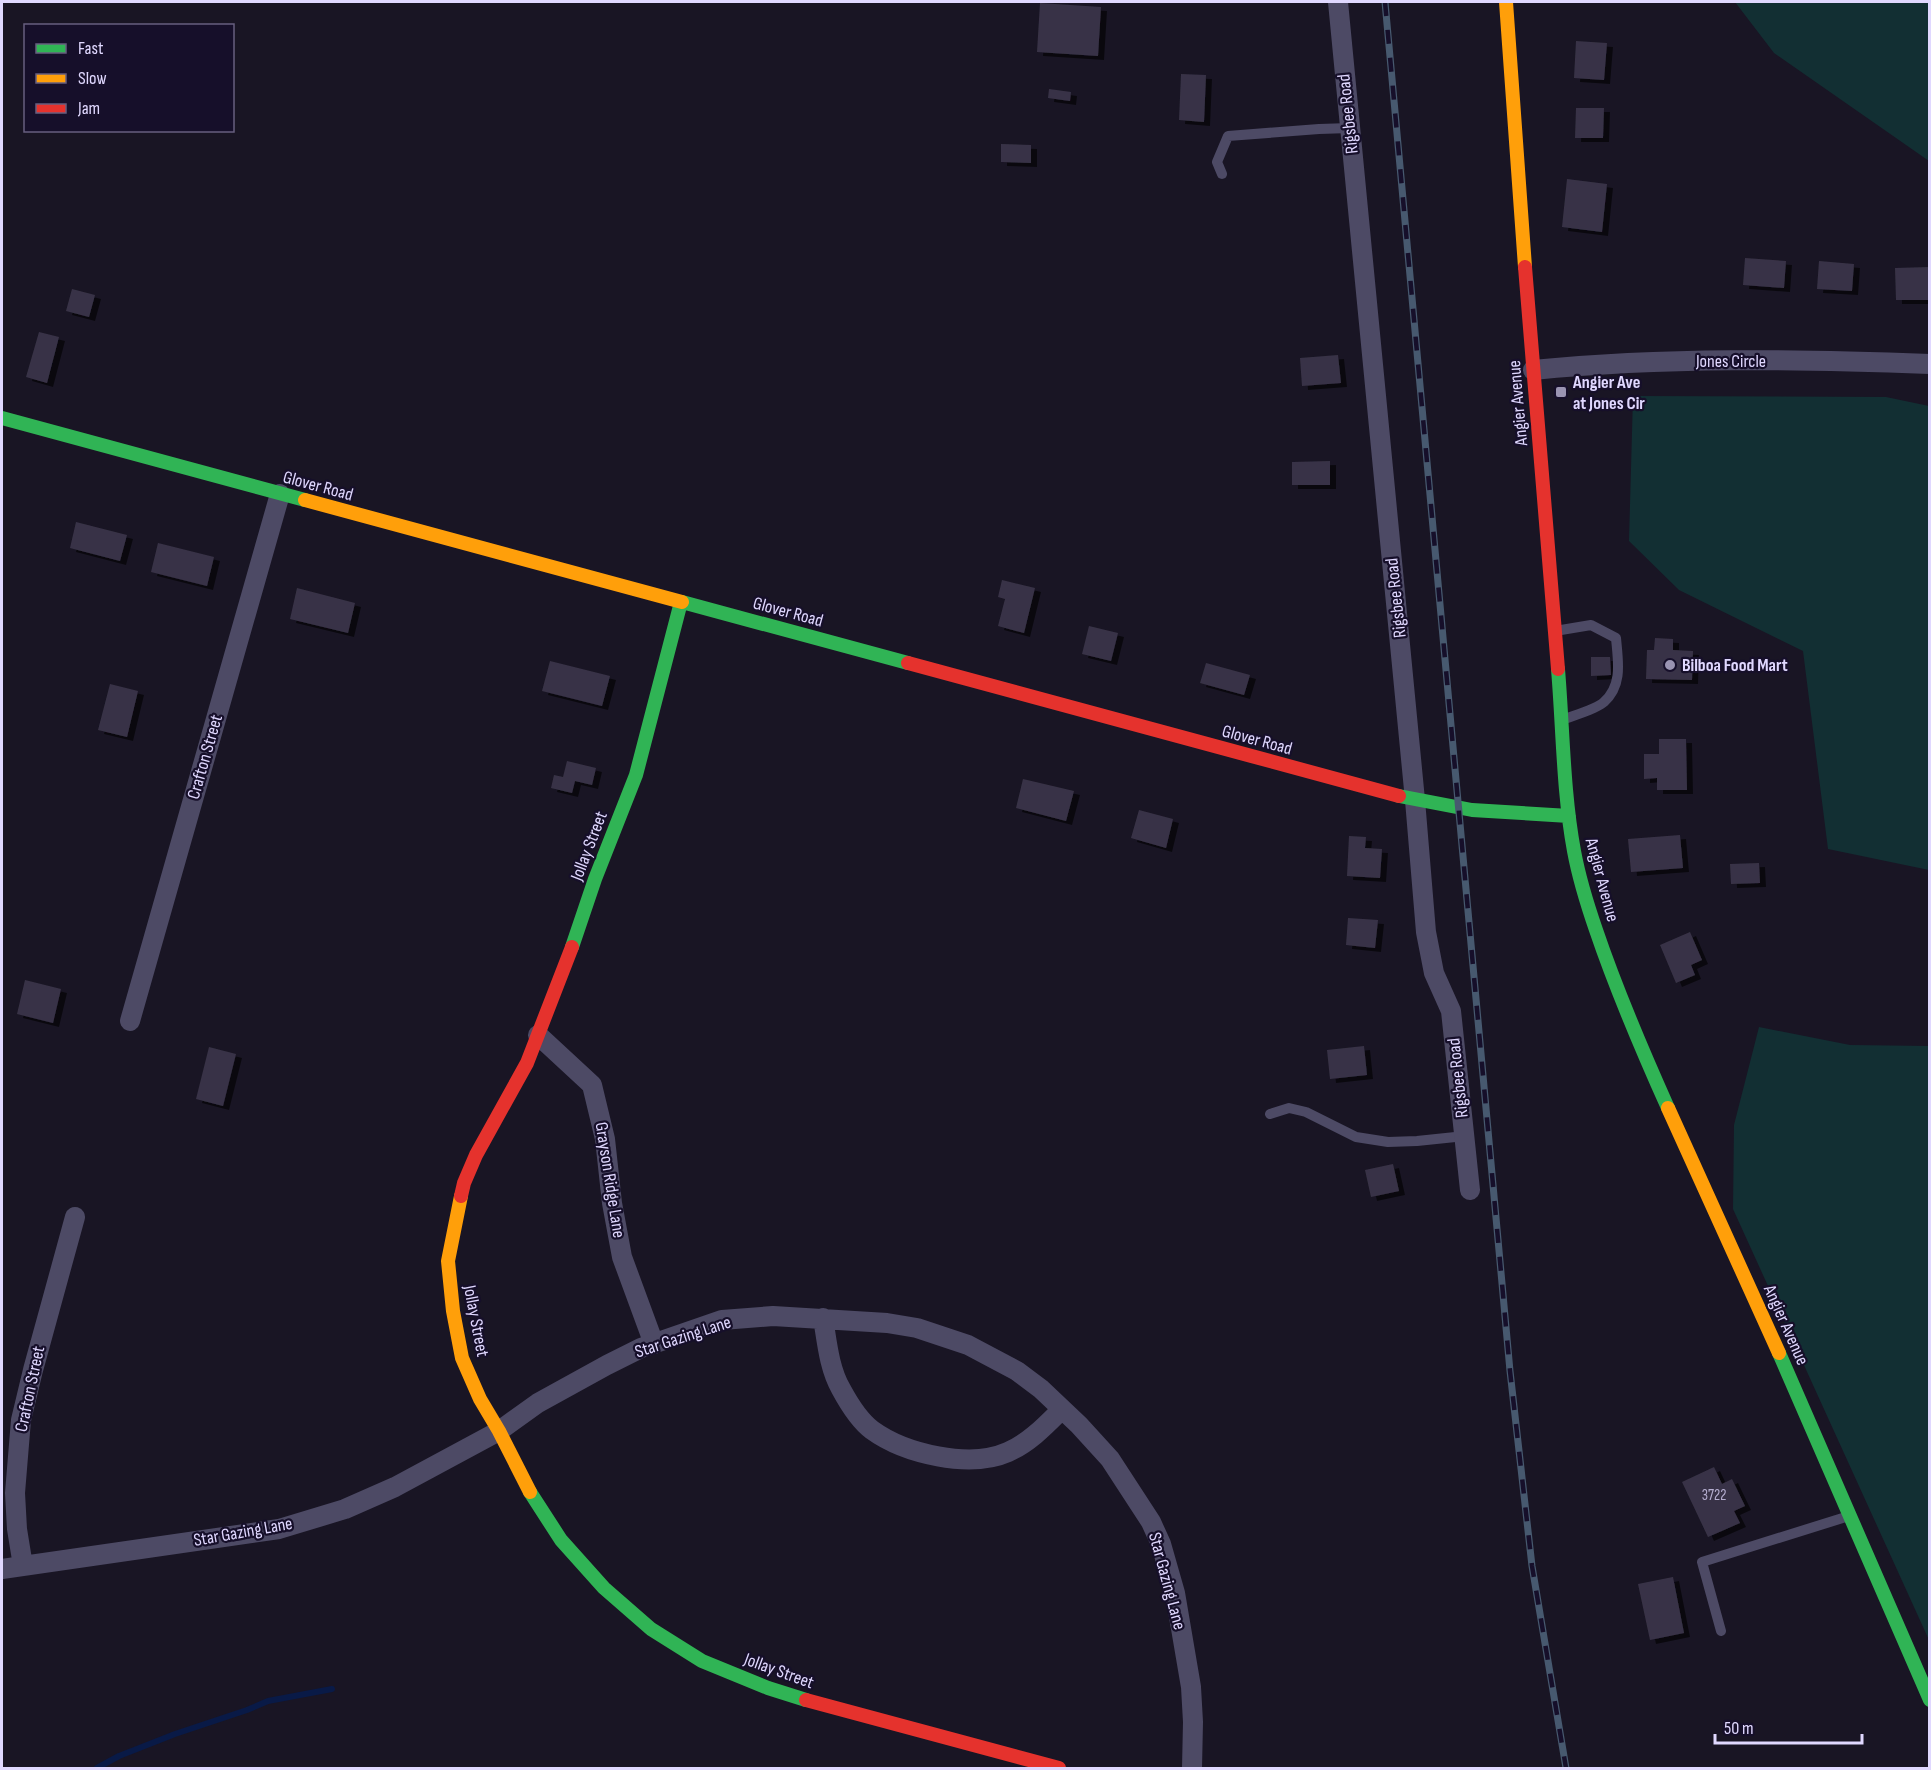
<svg xmlns="http://www.w3.org/2000/svg" width="1931" height="1770" viewBox="0 0 1931 1770" font-family="'Sofia Sans Condensed',sans-serif">
  <style>
    .green { fill: #122f33 }
    .lines { fill: none; stroke-linecap: round; stroke-linejoin: round }
    .stream { stroke: #091a47; stroke-width: 6 }
    .building { fill: #383346; filter: url(#shadow) }
    .lane { stroke: #4d4a65; stroke-width: 10 }
    .street { stroke: #4d4a65; stroke-width: 20 }
    .fast { stroke: #30b455; stroke-width: 14 }
    .slow { stroke: #ff9f0a; stroke-width: 14 }
    .jam { stroke: #e5322d; stroke-width: 14 }
    .rail-casing { stroke: #47596f; stroke-width: 7 }
    .rail { stroke: #160f2a; stroke-width: 4.5; stroke-dasharray: 14; stroke-linecap: butt }
    .poi-dot { fill: #9a94b2; stroke: #160f2a; stroke-width: 2 }
    .labels { text-anchor: middle; dominant-baseline: central; stroke-width: 4.5; stroke-linejoin: round; paint-order: stroke }
    .number-label { font-size: 15px; fill: #b6afd1 }
    .street-label { font-size: 18px; fill: #e0d8ff; stroke: #160f2a }
    .poi-label { font-size: 18px; font-weight: bold; fill: #e0d8ff; stroke: #160f2a; text-anchor: start }
  </style>
  <defs>
    <filter id="shadow"><feDropShadow dx="6" dy="4" stdDeviation="0" flood-color="#0009"/></filter>
  </defs>
  <rect width="100%" height="100%" fill="#191524"/>
  <!-- green -->
  <path class="green" d="M1735,2H1929V161L1774,53Z
    M1633,396L1886,397L1929,406V870L1828,849L1803,651L1679,590L1629,541Z
    M1759,1027L1850,1045L1929,1046V1640L1733,1209L1734,1125Z"/>
  <g class="lines">
    <!-- stream -->
    <path class="stream" d="M97,1768L119,1756L175,1734L247,1710L268,1701L332,1689"/>
  </g>
  <!-- building -->
  <path class="building" d="M1040,3L1101,7L1098,56L1037,52Z
    M1576,41L1607,43L1604,80L1574,78Z
    M1181,74L1206,75L1204,122L1179,120Z
    M1049,89L1071,92L1070,101L1048,98Z
    M1576,108H1604L1603,138H1575Z
    M1001,144L1031,145V163L1001,162Z
    M1567,179L1607,184L1602,232L1562,227Z
    M1745,258L1786,261L1784,288L1743,285Z
    M1819,261L1854,264L1852,291L1817,289Z
    M1930,267V300H1896L1895,268Z
    M72,289L95,295L89,317L66,311Z
    M39,332L59,337L47,383L26,377Z
    M1338,355L1341,383L1302,386L1300,358Z
    M1330,461V485H1292V462Z
    M76,522L127,535L120,561L70,548Z
    M158,543L214,557L207,586L151,572Z
    M1002,580L1035,588L1024,633L998,626L1005,599L998,597Z
    M297,588L355,603L348,633L290,619Z
    M1089,626L1118,633L1111,661L1082,654Z
    M1655,638L1673,639V650L1693,651L1692,680L1646,679L1647,650H1654Z
    M1591,657H1610L1611,675L1591,676Z
    M550,661L610,676L602,706L542,691Z
    M1206,663L1250,675L1244,695L1200,683Z
    M110,684L138,691L127,737L98,730Z
    M1659,739H1686L1687,790H1657V778L1644,779V754H1659Z
    M567,761L596,768L592,785L575,781L572,793L551,788L554,775L563,777Z
    M1023,779L1074,791L1066,821L1016,808Z
    M1139,810L1173,819L1166,848L1131,838Z
    M1680,835L1683,868L1631,872L1628,839Z
    M1349,836L1366,837L1365,848L1382,849L1380,878L1347,876Z
    M1759,863L1760,883L1731,884L1730,864Z
    M1348,918L1378,920L1375,948L1346,945Z
    M1690,932L1702,960L1691,965L1695,975L1676,983L1660,945Z
    M25,980L61,989L53,1023L17,1014Z
    M1364,1046L1367,1075L1330,1079L1327,1050Z
    M209,1047L236,1054L223,1106L196,1099Z
    M1393,1164L1399,1191L1371,1197L1365,1170Z
    M1714,1467L1722,1484L1732,1479L1745,1506L1734,1511L1740,1523L1708,1537L1682,1482Z
    M1673,1577L1684,1633L1650,1640L1638,1584Z"/>
  <g class="lines">
    <!-- lane -->
    <path class="lane" d="M1222,174L1217,162L1228,136L1319,129L1350,128
      M1555,631L1591,625L1616,638C1618,661 1623,685 1604,702C1597,709 1575,715 1564,719
      M1270,1114L1289,1108L1306,1112L1356,1137L1388,1142L1417,1141L1465,1136
      M1721,1631L1702,1562L1849,1516"/>
    <!-- street -->
    <path class="street" d="M1338,2L1415,800L1426,932L1434,973L1451,1011L1470,1190
      M1533,370C1665,357 1798,359 1930,364
      M130,1021L280,494
      M538,1035L592,1085L605,1139L612,1203L622,1257L654,1344
      M823,1318C827,1342 829,1368 841,1389C848,1402 860,1421 872,1430C905,1454 970,1469 1008,1452C1029,1443 1046,1425 1062,1409
      M23,1566L17,1529L15,1493L21,1420L33,1370L75,1217
      M2,1569L279,1529L345,1509L395,1487L499,1431L538,1403L607,1365L641,1348L722,1320L773,1316L887,1323L917,1328L968,1345L1017,1371L1041,1389L1079,1425L1110,1459L1151,1522L1161,1544L1175,1593L1191,1687L1193,1722L1192,1768"/>
    <!-- fast -->
    <path class="fast" d="M2,418L305,500
      M682,602L908,663
      M1558,669C1563,729 1563,791 1574,851C1579,878 1587,904 1596,930C1617,992 1642,1050 1668,1108
      M1399,796L1472,810L1569,816
      M572,947L595,879L636,775L681,602
      M1779,1353L1930,1700
      M530,1492L561,1540L604,1588L651,1629L702,1661L768,1688L806,1700"/>
    <!-- slow -->
    <path class="slow" d="M1506,2L1525,267
      M305,500L682,602
      M1668,1108L1779,1353
      M461,1196L448,1261L453,1311L462,1358L480,1399L499,1431L530,1492"/>
    <!-- jam -->
    <path class="jam" d="M1525,267L1558,669
      M908,663L1399,796
      M461,1196L464,1183L476,1155L527,1063L572,947
      M806,1700L1059,1768"/>
    <defs>
      <path id="rail" d="M1385,2L1510,1371L1532,1566L1566,1768"/>
    </defs>
    <!-- rail casing -->
    <use href="#rail" class="rail-casing"/>
    <!-- rail -->
    <use href="#rail" class="rail"/>
  </g>
  <!-- markers -->
  <g class="poi-dot">
    <rect x="1555" y="386" width="12" height="12" rx="3"/>
    <circle cx="1670" cy="665" r="6"/>
  </g>
  <g class="labels">
    <!-- number labels -->
    <g class="number-label">
      <text x="1714" y="1495">3722</text>
    </g>
    <!-- street labels -->
    <g class="street-label">
      <text transform="translate(1348 114) rotate(-96)">Rigsbee Road</text>
      <text x="1731" y="361">Jones Circle</text>
      <text transform="translate(1518 403) rotate(-95)">Angier Avenue</text>
      <text transform="translate(318 486) rotate(15)">Glover Road</text>
      <text transform="translate(1396 598) rotate(-96)">Rigsbee Road</text>
      <text transform="translate(788 612) rotate(15)">Glover Road</text>
      <text transform="translate(1257 740) rotate(15)">Glover Road</text>
      <text transform="translate(205 757) rotate(-74)">Crafton Street</text>
      <text transform="translate(589 846) rotate(-69)">Jollay Street</text>
      <text transform="translate(1602 880) rotate(75)">Angier Avenue</text>
      <text transform="translate(1458 1078) rotate(-96)">Rigsbee Road</text>
      <text transform="translate(610 1180) rotate(81)">Grayson Ridge Lane</text>
      <text transform="translate(476 1321) rotate(79)">Jollay Street</text>
      <text transform="translate(1786 1325) rotate(66)">Angier Avenue</text>
      <text transform="translate(683 1337) rotate(-18)">Star Gazing Lane</text>
      <text transform="translate(30 1389) rotate(-78)">Crafton Street</text>
      <text transform="translate(243 1532) rotate(-10)">Star Gazing Lane</text>
      <text transform="translate(1167 1581) rotate(75)">Star Gazing Lane</text>
      <text transform="translate(779 1671) rotate(20)">Jollay Street</text>
    </g>
    <!-- poi labels -->
    <g class="poi-label">
      <text x="1573" y="382">Angier Ave<tspan x="1573" dy="21">at Jones Cir</tspan></text>
      <text x="1682" y="665">Bilboa Food Mart</text>
    </g>
  </g>
  <!-- border -->
  <rect width="1931" height="1770" fill="none" stroke="#e0d8ff" stroke-width="6"/>
  <!-- legend -->
  <rect x="24" y="24" width="210" height="108" fill="#160f2a" stroke="#675f7f" stroke-width="1.5"/>
  <rect x="36" y="44" width="30" height="9" fill="#30b455" stroke="#675f7f" stroke-width="1.5"/>
  <text x="78" y="54" font-size="18" fill="#e0d8ff">Fast</text>
  <rect x="36" y="74" width="30" height="9" fill="#ff9f0a" stroke="#675f7f" stroke-width="1.5"/>
  <text x="78" y="84" font-size="18" fill="#e0d8ff">Slow</text>
  <rect x="36" y="104" width="30" height="9" fill="#e5322d" stroke="#675f7f" stroke-width="1.5"/>
  <text x="78" y="114" font-size="18" fill="#e0d8ff">Jam</text>
  <!-- scale -->
  <path d="M1715 1734v9h147v-9" fill="none" stroke="#e0d8ff" stroke-width="3"/>
  <text x="1724" y="1734" font-size="18" fill="#e0d8ff" stroke="#160f2a" stroke-width="4.5" paint-order="stroke">50 m</text>
</svg>
